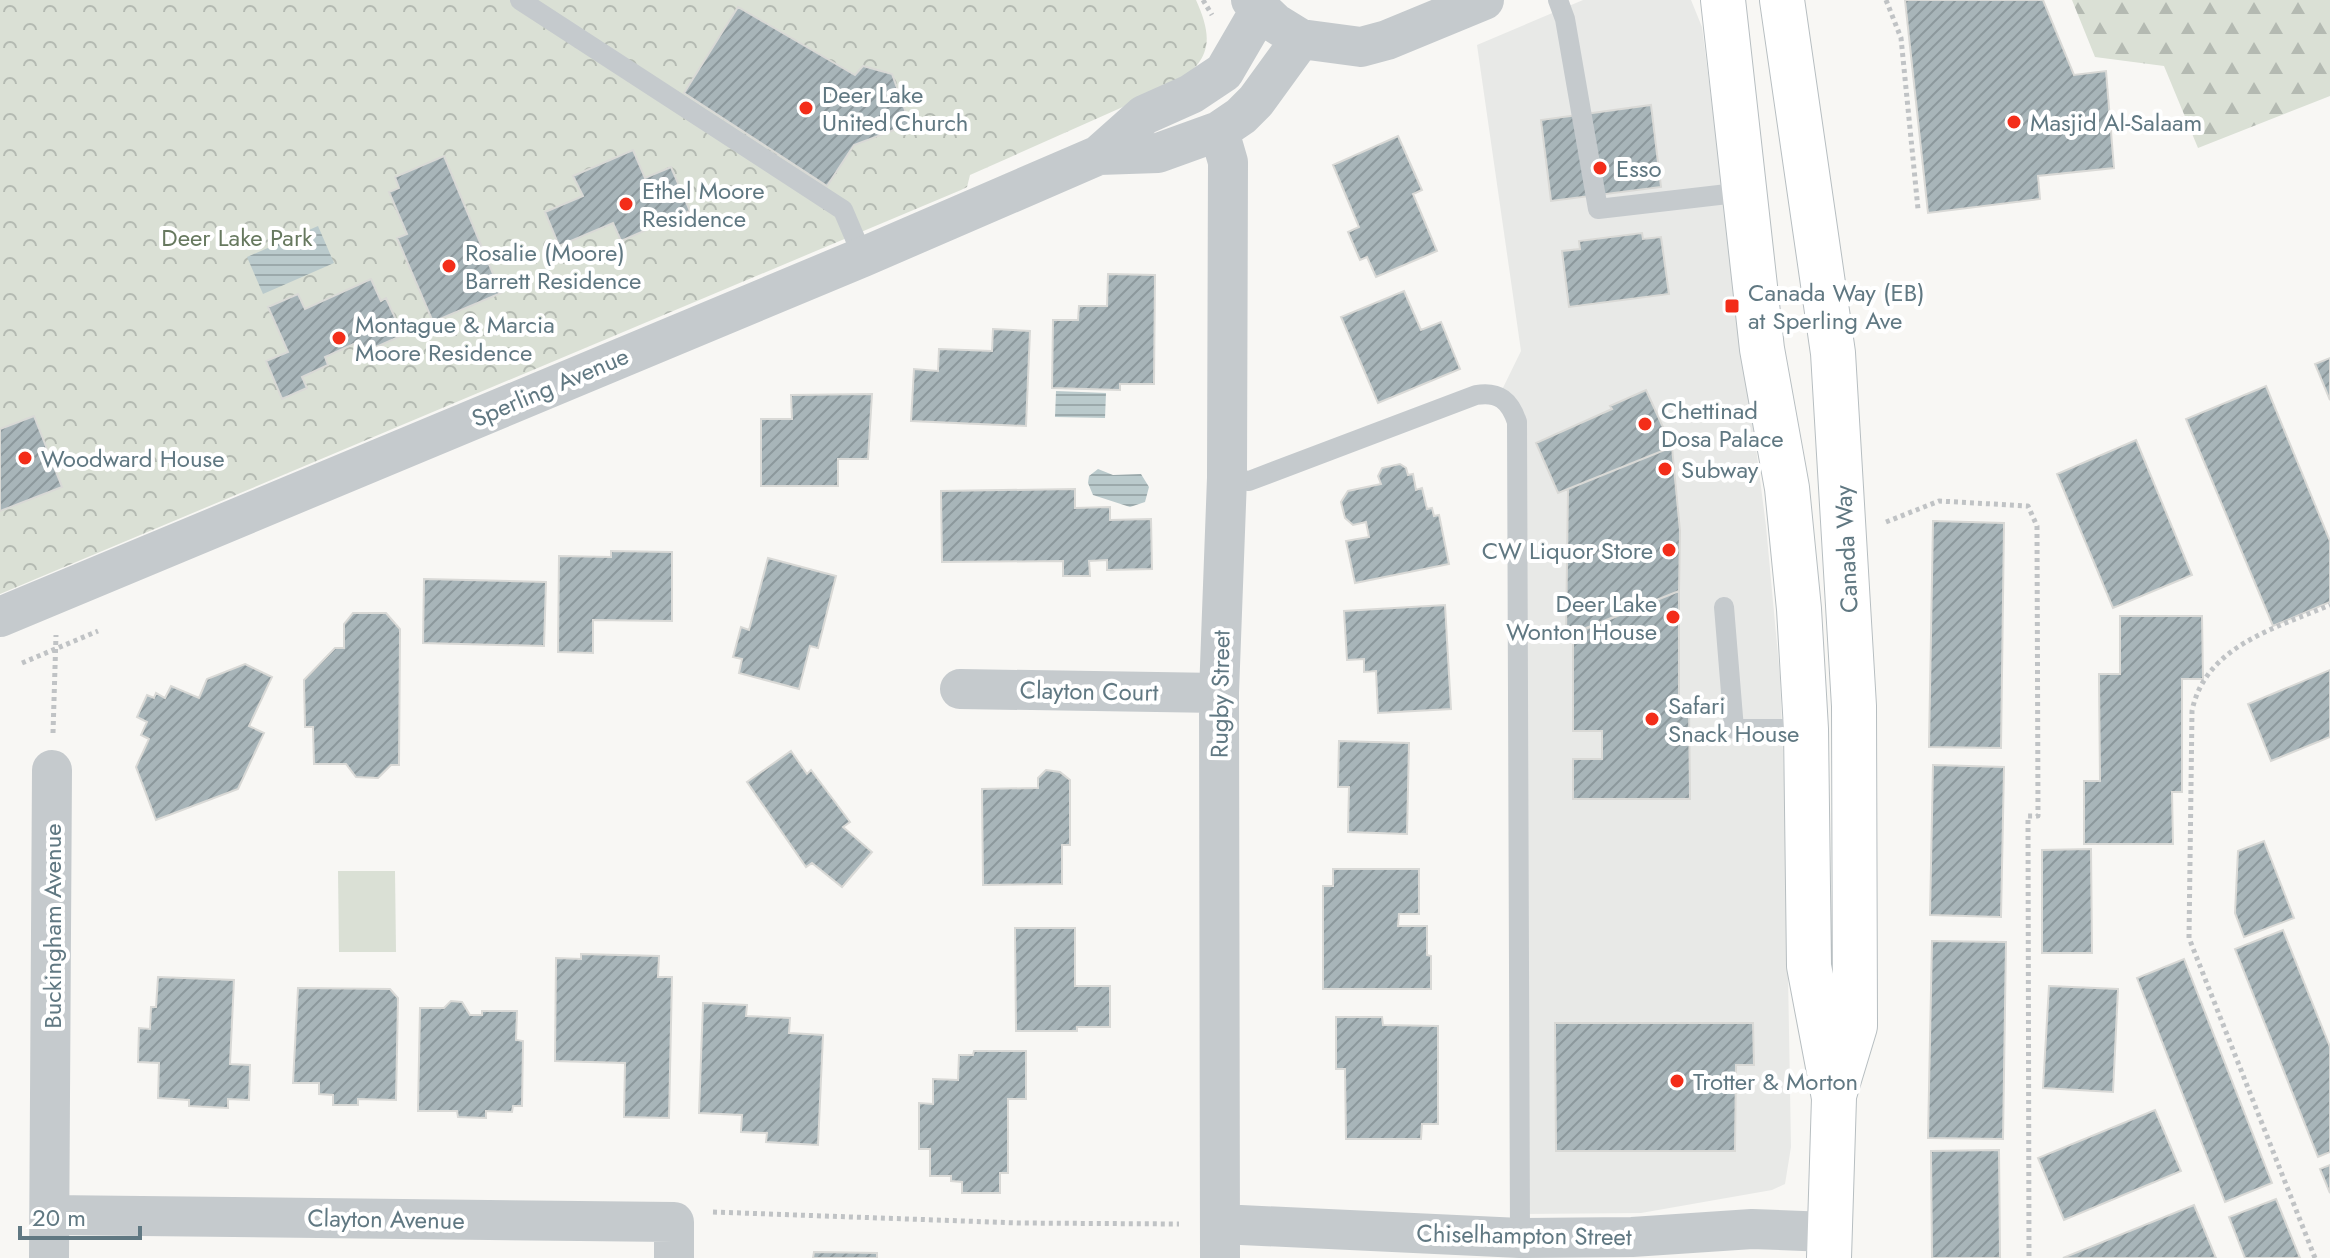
<svg xmlns="http://www.w3.org/2000/svg" width="2330" height="1258" viewBox="0 0 2330 1258" font-family="Jost,sans-serif">
  <style>
    .built { fill: #e8e9e7 }
    .forest { fill: url(#forest-firs) }
    .park { fill: url(#park-crowns) }
    .pitch { fill: #dae0d5 }
    .water { fill: url(#water-rules) }
    .building { fill: url(#building-hatch); stroke: #d9d9d6; stroke-width: 2 }
    .lines { fill: none; stroke-linecap: round; stroke-linejoin: round }
    .secondary-casing { stroke: #b7bec1; stroke-width: 46 }
    .path { stroke: #c0c3c5; stroke-width: 5; stroke-dasharray: 4 4; stroke-linecap: butt }
    .lane { stroke: #c5cacd; stroke-width: 20 }
    .street { stroke: #c5cacd; stroke-width: 40 }
    .secondary { stroke: #fff; stroke-width: 44 }
    .poi-dot { fill: #f32d19; stroke: #fff; stroke-width: 3 }
    .labels { text-anchor: middle; dominant-baseline: central; stroke-width: 8; stroke-linejoin: round; paint-order: stroke }
    .poi-label { font-size: 24px; fill: #607882; stroke: #fff; text-anchor: start }
    .park-label { font-size: 24px; fill: #67795f; stroke: #fff }
    .street-label { font-size: 24px; fill: #607882; stroke: #fff }
  </style>
  <defs>
    <pattern id="forest-firs" width="22" height="20" patternUnits="userSpaceOnUse" patternTransform="scale(2)"><rect width="22" height="20" fill="#dae0d5"/><path d="M5 1l3.5 6h-7zM16 11l3.5 6h-7z" fill="#b4bab2"/></pattern>
    <pattern id="park-crowns" width="20" height="18" patternUnits="userSpaceOnUse" patternTransform="scale(2)"><rect width="20" height="18" fill="#dae0d5"/><path d="M2 6a3 3 0 1 1 6 0M12 15a3 3 0 1 1 6 0" fill="none" stroke="#b4bab2"/></pattern>
    <pattern id="water-rules" width="6" height="5" patternUnits="userSpaceOnUse" patternTransform="scale(2)"><rect width="6" height="5" fill="#bacacc"/><path d="M0 2.5h6" fill="none" stroke="#9ba9ab"/></pattern>
    <pattern id="building-hatch" width="6" height="6" patternUnits="userSpaceOnUse" patternTransform="scale(2)"><rect width="6" height="6" fill="#a8b5b9"/><path d="M-1 1l2-2M0 6l6-6M5 7l2-2" fill="none" stroke="#8c989c"/></pattern>
  </defs>
  <rect width="100%" height="100%" fill="#f8f7f4"/>
  <!-- built -->
  <path class="built" d="M1583,0H1691L1702,27L1766,526L1780,677L1785,800L1791,1147L1785,1184L1772,1190L1641,1213L1521,1214L1517,422L1499,396L1521,351L1477,45Z"/>
  <!-- forest -->
  <path class="forest" d="M2072,0H2330V96L2198,148L2164,66L2095,57Z"/>
  <!-- park -->
  <path class="park" d="M0,0H1196C1212,36 1213,57 1179,82L970,175L967,187L961,190L0,594Z"/>
  <!-- pitch -->
  <path class="pitch" d="M338,871H395L396,952H339Z"/>
  <!-- water -->
  <path class="water" d="M318,226L334,263L263,294L247,257Z
    M1056,391L1106,393L1105,418L1055,417Z
    M1098,469L1113,475L1141,474L1149,487L1145,502L1130,507L1093,495L1088,483L1089,476Z"/>
  <!-- building -->
  <path class="building" d="M1905,0H2043L2074,75L2106,71L2114,168L2038,176L2040,199L1928,213Z
    M738,7L855,75L863,66L892,74L910,124L854,145L827,186L684,93Z
    M1651,105L1661,187L1551,201L1541,120Z
    M1398,136L1422,190L1413,194L1437,251L1376,277L1367,257L1360,260L1348,232L1359,227L1333,165Z
    M633,150L645,178L671,167L690,211L621,241L613,223L559,246L545,212L583,196L573,176Z
    M444,156L501,293L433,322L397,238L407,234L389,192L399,188L395,177Z
    M1642,233L1643,239L1661,237L1669,294L1569,307L1562,251L1580,249L1579,241Z
    M1108,274L1155,275L1154,384H1120V390L1052,388L1053,320H1078L1079,306H1107Z
    M371,279L381,301L386,298L403,335L365,352L360,341L325,357L328,365L302,377L307,388L282,399L266,361L288,352L268,307L298,294L305,309Z
    M1404,291L1421,330L1441,322L1460,369L1378,403L1341,317Z
    M993,329L1030,331L1026,426L911,421L914,369L938,371L939,349L992,351Z
    M2330,358V400L2315,364Z
    M2266,386L2330,541V602L2273,626L2186,419Z
    M1646,390L1672,447L1558,493L1536,443L1612,409L1610,406Z
    M872,394L868,459H838V486H761V419H792L791,395Z
    M34,416L62,487L0,511V429Z
    M2136,440L2192,575L2113,608L2057,474Z
    M1672,447L1680,531L1679,591L1566,636L1568,489Z
    M1400,464L1406,468L1408,475L1413,474L1416,490L1422,488L1427,509L1432,508L1434,516L1439,515L1449,564L1355,583L1346,541L1369,537L1366,522L1353,525L1345,518L1341,502L1348,491L1381,484L1378,476L1382,468Z
    M1075,489V508L1110,507V520L1151,519L1152,569L1107,570V560L1089,561L1090,576H1063V561L942,562L941,491Z
    M1933,521L2004,523L2001,748L1929,747Z
    M611,551L672,552V621L593,620V653L558,652L559,556L611,557Z
    M768,558L836,576L818,648L810,646L799,689L739,673L742,659L733,657L741,627L749,630Z
    M424,579L546,582L544,646L423,643Z
    M1679,591V701H1689L1690,799H1573V759H1602V731H1573V634Z
    M1445,605L1451,709L1378,713L1376,671L1364,672V659L1347,660L1344,611Z
    M353,613H386L400,629L399,765H391L378,778L356,777L346,764H314L313,727H305L304,680L335,648H344V624Z
    M2120,616H2202L2203,679H2182V792H2172L2173,844H2084V781H2100L2099,674H2120Z
    M245,664L272,677L249,726L264,733L238,789L156,820L136,767L149,739L141,735L147,722L137,717L147,695L154,698L156,693L165,698L171,686L199,698L207,679Z
    M2330,670V737L2271,761L2248,704Z
    M1339,741L1409,743L1407,834L1348,832L1349,787H1338Z
    M791,751L807,774L811,770L850,822L843,827L872,852L842,887L812,863L806,867L747,782Z
    M1933,765L2004,767L2001,917L1930,915Z
    M1046,770L1060,772L1070,780V845H1062V884L983,885L982,789L1038,788V778Z
    M2264,841L2294,918L2244,937L2235,913L2238,851Z
    M2091,849L2092,953H2042V850Z
    M1333,869H1419V914H1399L1398,926H1427V955L1431,956V989H1323V886H1333Z
    M1015,928H1075V986H1110V1027H1077V1031H1016Z
    M2283,930L2330,1047V1152L2318,1157L2235,949Z
    M1932,941L2006,942L2003,1139L1928,1138Z
    M581,954L659,956L658,977H672L669,1118L624,1117L625,1063L555,1061L556,958L581,959Z
    M2184,959L2272,1183L2225,1202L2137,978Z
    M158,977L234,980L230,1064L250,1065L249,1100L228,1099V1108L189,1106V1100L158,1098L159,1063L138,1062L139,1028L150,1029L151,1007H156Z
    M2049,986L2118,989L2113,1092L2043,1088Z
    M298,988L390,989L398,998L396,1100L358,1099V1105H333V1095L319,1094V1083H293Z
    M451,1001L462,1002L470,1015H482V1011H517L516,1040L523,1041L522,1106H513L512,1112L486,1111V1118L458,1117L457,1111H418L420,1008H444Z
    M703,1003L747,1005L746,1016L790,1018L789,1033L823,1035L818,1145L766,1142L767,1133L741,1132L742,1115L699,1113Z
    M1336,1017H1382L1383,1025L1438,1026V1124H1422L1421,1139H1346L1345,1069H1336Z
    M1555,1023H1753L1754,1065H1736L1735,1151H1556Z
    M974,1051H1026V1099H1008V1173H1000V1193H962V1182L951,1181V1176H930V1149H919V1103L933,1104V1079L958,1080L959,1055H973Z
    M2155,1110L2181,1171L2064,1220L2038,1158Z
    M1999,1150L2000,1258H1932L1931,1151Z
    M2330,1165V1193L2320,1169Z
    M2276,1199L2300,1258H2245L2229,1217Z
    M2194,1205L2216,1258H2063Z
    M814,1252L877,1253V1258H813Z"/>
  <g class="lines">
    <defs>
      <path id="secondary" d="M1723,0L1762,349L1787,488L1799,609L1806,729L1809,966L1834,1098L1829,1258
        M1782,0L1833,353L1854,706L1855,1026L1835,1092"/>
    </defs>
    <!-- secondary casing -->
    <use href="#secondary" class="secondary-casing"/>
    <!-- path -->
    <path class="path" d="M1203,0L1212,15
      M1886,0L1901,38L1918,209
      M1886,522L1939,501L2028,506L2037,526L2038,816H2028L2029,1258
      M22,663L98,631
      M53,733L56,635
      M713,1212L1019,1223L1179,1224
      M2315,1258L2189,938L2192,711C2205,646 2276,628 2330,605"/>
    <!-- lane -->
    <path class="lane" d="M520,0L843,210L863,257
      M1558,0L1565,19L1598,209L1745,192
      M1227,478L1249,481L1476,395C1499,391 1510,401 1517,422L1520,1238
      M1724,607L1734,729H1806"/>
    <!-- street -->
    <path class="street" d="M1251,0L1275,23L1301,39L1361,47L1387,40L1484,0
      M1219,131L1228,162L1227,478L1219,693L1220,1258
      M1099,155L1158,153L1219,131L1241,116L1256,101L1301,39
      M0,617L863,257L1099,155L1144,115L1191,94L1224,72L1260,10
      M960,689L1219,693
      M50,1215L674,1222V1258
      M1220,1224L1520,1238L1632,1237L1752,1229L1828,1232
      M49,1258L52,770"/>
    <!-- secondary -->
    <use href="#secondary" class="secondary"/>
  </g>
  <!-- markers -->
  <g class="poi-dot">
    <circle cx="806" cy="108" r="8"/>
    <circle cx="2014" cy="122" r="8"/>
    <circle cx="1600" cy="168" r="8"/>
    <circle cx="626" cy="204" r="8"/>
    <circle cx="449" cy="266" r="8"/>
    <rect x="1724" y="298" width="16" height="16" rx="4"/>
    <circle cx="339" cy="338" r="8"/>
    <circle cx="1645" cy="424" r="8"/>
    <circle cx="25" cy="458" r="8"/>
    <circle cx="1665" cy="469" r="8"/>
    <circle cx="1669" cy="550" r="8"/>
    <circle cx="1673" cy="617" r="8"/>
    <circle cx="1652" cy="719" r="8"/>
    <circle cx="1677" cy="1081" r="8"/>
  </g>
  <g class="labels">
    <!-- poi labels -->
    <g class="poi-label">
      <text x="822" y="94">Deer Lake<tspan x="822" dy="28">United Church</tspan></text>
      <text x="2030" y="122">Masjid Al-Salaam</text>
      <text x="1616" y="168">Esso</text>
      <text x="642" y="190">Ethel Moore<tspan x="642" dy="28">Residence</tspan></text>
      <text x="465" y="252">Rosalie (Moore)<tspan x="465" dy="28">Barrett Residence</tspan></text>
      <text x="1748" y="292">Canada Way (EB)<tspan x="1748" dy="28">at Sperling Ave</tspan></text>
      <text x="355" y="324">Montague &amp; Marcia<tspan x="355" dy="28">Moore Residence</tspan></text>
      <text x="1661" y="410">Chettinad<tspan x="1661" dy="28">Dosa Palace</tspan></text>
      <text x="41" y="458">Woodward House</text>
      <text x="1681" y="469">Subway</text>
      <text x="1653" y="550" text-anchor="end">CW Liquor Store</text>
      <text x="1657" y="603" text-anchor="end">Deer Lake<tspan x="1657" dy="28">Wonton House</tspan></text>
      <text x="1668" y="705">Safari<tspan x="1668" dy="28">Snack House</tspan></text>
      <text x="1693" y="1081">Trotter &amp; Morton</text>
    </g>
    <!-- park labels -->
    <g class="park-label">
      <text x="237" y="237">Deer Lake Park</text>
    </g>
    <!-- street labels -->
    <g class="street-label">
      <text transform="translate(550 387) rotate(-23)">Sperling Avenue</text>
      <text transform="translate(1846 549) rotate(-93)">Canada Way</text>
      <text transform="translate(1089 691) rotate(1)">Clayton Court</text>
      <text transform="translate(1220 694) rotate(-89)">Rugby Street</text>
      <text transform="translate(52 926) rotate(-90)">Buckingham Avenue</text>
      <text transform="translate(386 1219) rotate(1)">Clayton Avenue</text>
      <text transform="translate(1524 1235) rotate(1)">Chiselhampton Street</text>
    </g>
  </g>
  <!-- scale -->
  <path d="M20 1226v12h120v-12" fill="none" stroke="#607882" stroke-width="4"/>
  <text x="32" y="1226" font-size="24" fill="#607882" stroke="#ffffff" stroke-width="6" paint-order="stroke">20 m</text>
</svg>
